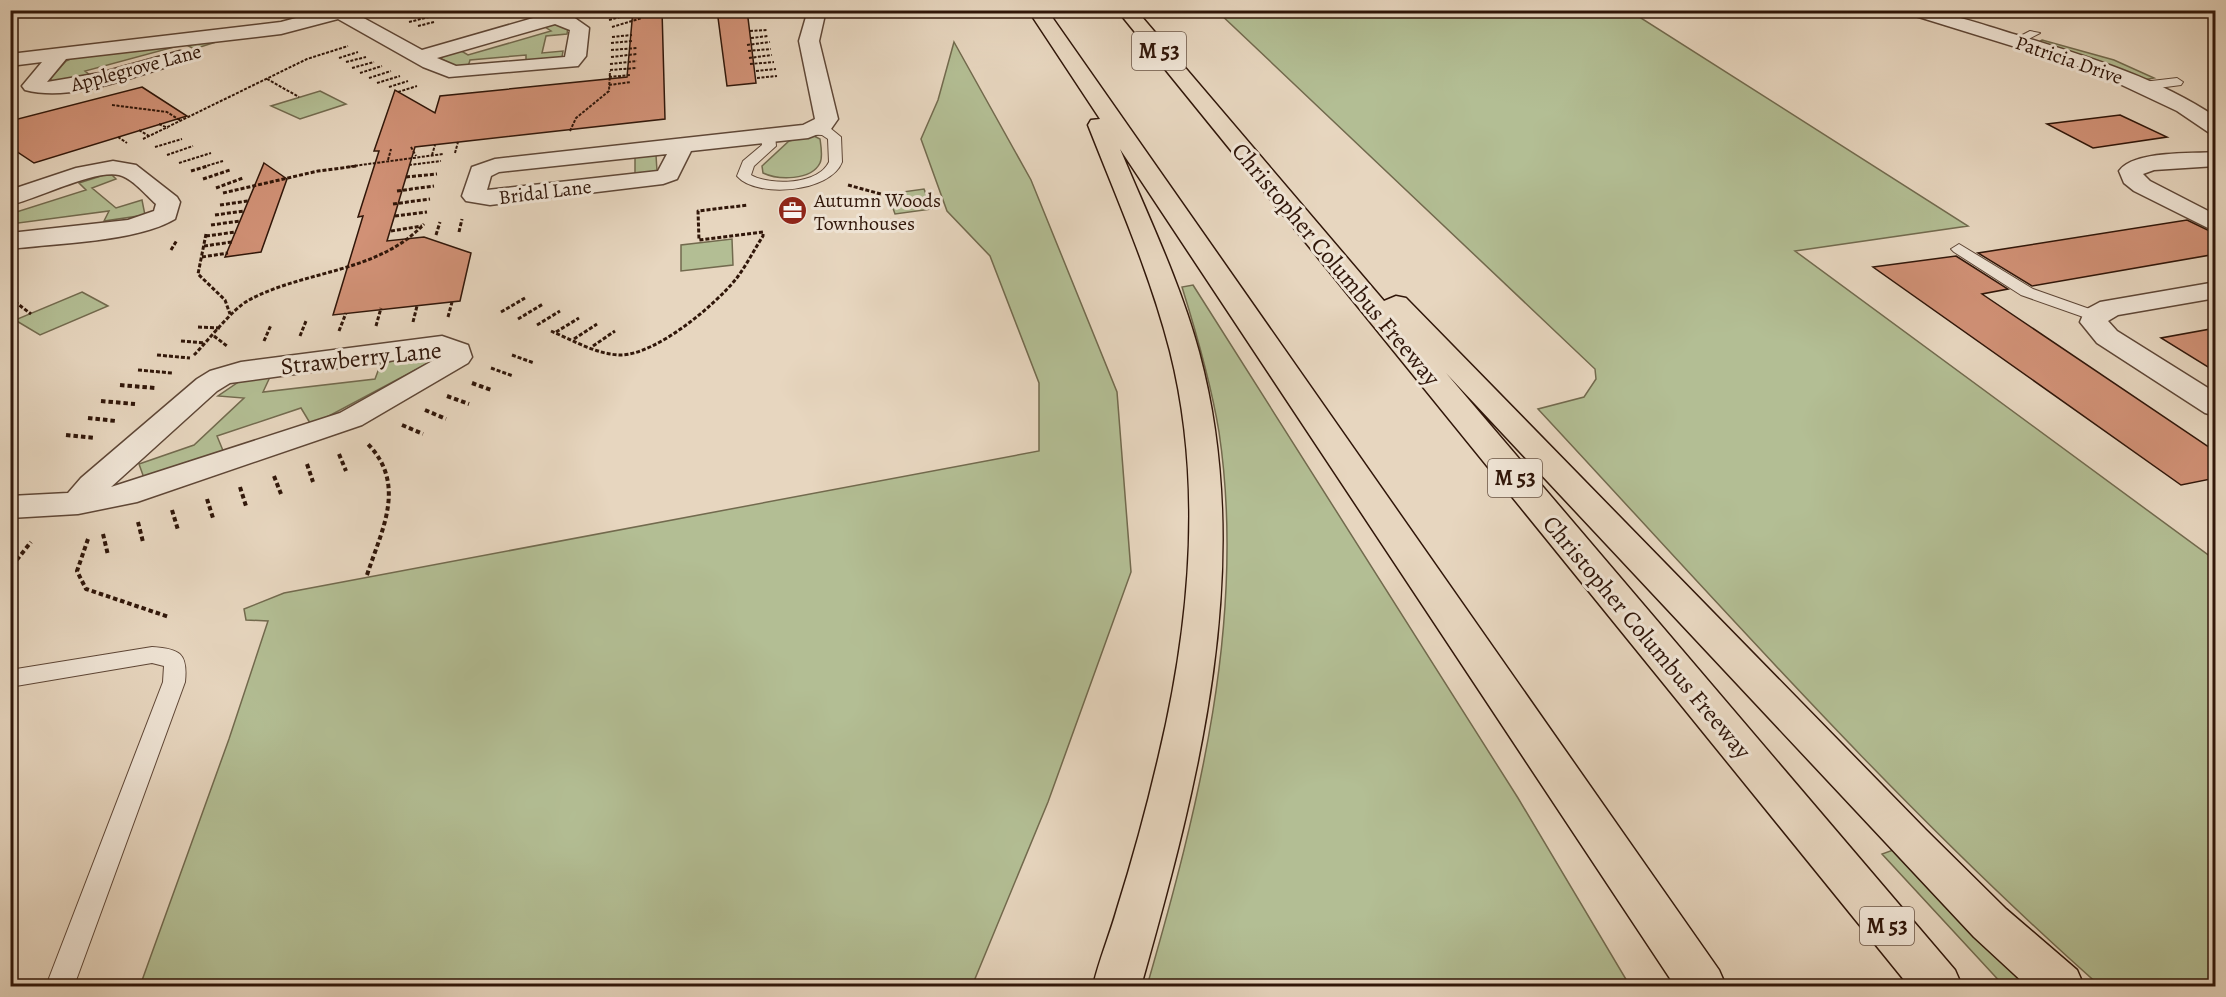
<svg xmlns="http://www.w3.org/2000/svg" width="2226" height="997" viewBox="0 0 2226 997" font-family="Alegreya,serif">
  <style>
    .green { fill: #b3be94; stroke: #726a4e; stroke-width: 1.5 }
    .building { fill: #d19176; stroke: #301609; stroke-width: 1.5 }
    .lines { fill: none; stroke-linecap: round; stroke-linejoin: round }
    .service-casing { stroke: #5e4636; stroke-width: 2 }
    .minor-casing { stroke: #5e4636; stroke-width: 3 }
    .motorway-casing { stroke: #301609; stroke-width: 3 }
    .path-far2 { stroke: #301609; stroke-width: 2; stroke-dasharray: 3 1.5; stroke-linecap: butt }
    .path-far1 { stroke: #301609; stroke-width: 3; stroke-dasharray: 4 2; stroke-linecap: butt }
    .path { stroke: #301609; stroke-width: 4; stroke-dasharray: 4.5 3; stroke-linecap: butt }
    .service { fill: #efe4d5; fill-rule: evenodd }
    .minor { fill: #efe4d5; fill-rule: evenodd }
    .motorway { fill: #e7d6bf; fill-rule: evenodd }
    .labels { text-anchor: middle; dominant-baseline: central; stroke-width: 6; stroke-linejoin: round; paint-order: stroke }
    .far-street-label { font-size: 20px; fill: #301609; stroke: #efe4d5 }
    .far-poi-label { font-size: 20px; fill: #301609; stroke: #efe4d5; text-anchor: start }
    .shield { fill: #efe4d5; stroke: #695446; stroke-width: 1.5 }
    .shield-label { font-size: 22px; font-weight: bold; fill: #301609 }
    .street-label { font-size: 24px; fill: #301609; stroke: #efe4d5 }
  </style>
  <rect width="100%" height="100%" fill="#e7d6bf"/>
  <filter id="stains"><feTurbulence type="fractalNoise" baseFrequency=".00333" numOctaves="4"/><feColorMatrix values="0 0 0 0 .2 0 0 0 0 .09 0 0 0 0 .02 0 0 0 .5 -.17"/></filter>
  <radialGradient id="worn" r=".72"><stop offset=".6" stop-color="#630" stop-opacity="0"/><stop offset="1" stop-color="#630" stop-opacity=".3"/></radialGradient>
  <!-- green -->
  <path class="green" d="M1217,11H1630L1968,226L1795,251L2215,560V986H2100C1899,808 1721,606 1538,409L1584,397L1596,379L1595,369Z
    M556,21L568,27L567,34L546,36L542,53L563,51L562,57L556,60L526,62V55L470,60L468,67L458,68L436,56L458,49L468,55L551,31L542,25Z
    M232,37L194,49L185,44L85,71L91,76C78,80 61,88 50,79L66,61L77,56Z
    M2042,40L2114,60L2154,78L2144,80L2037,43Z
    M954,42L1031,180L1117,392L1131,572L1048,802L972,986H140L229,739L268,621L246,620L244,609L284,593L1039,451V383L990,256L947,211L921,139L938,100Z
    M320,91L346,104L300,119L271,106Z
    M812,135L820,139C821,146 823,157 820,163C811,181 778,180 763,173L762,166L789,141Z
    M656,155L657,171L635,174V156Z
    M104,175H112L116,179L92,188L116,208L142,200L145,215L104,221L109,211L11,224L10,214L86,190L79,183Z
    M924,189L932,209L895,214L888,194Z
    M732,239L733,265L681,271V245Z
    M1193,285L1518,798L1630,986H1147C1198,809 1247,619 1219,432C1211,383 1197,335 1182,287Z
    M82,292L108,306L40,335L15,320Z
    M438,354L436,359L327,417L310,423L301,408L217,436L224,453L144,478L139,464L194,445L244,398L218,396L240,381L270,377L263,392L375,379L381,363Z
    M1893,850L2032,986H2004L1882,854Z"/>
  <!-- building -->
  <path class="building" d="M633,10H662L665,119L415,147L387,241L424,237L471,253L460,301L333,315L363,216L358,217L379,151H374L395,90L435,113L440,96L627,77Z
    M717,10H747L756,83L727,86Z
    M142,87L187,116L34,163L10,147V121Z
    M2120,115L2167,137L2093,148L2047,124Z
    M264,163L287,179L261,252L225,257Z
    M2187,220L2216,234V254L2032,286L1978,253Z
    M1956,256L2008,289L1982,294L2216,452V478L2181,485L1873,267Z
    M2216,328V372L2161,338Z"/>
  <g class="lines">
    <defs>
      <path id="service" d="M2030,31L2040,33L2021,43L2011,41Z
        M2177,78L2183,82L2181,85L2143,90L2137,86L2143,82Z
        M808,127L830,128L841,137L842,162C831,192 757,199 737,176L743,161L762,145L761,135L768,131L775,135L776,146L754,166L751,175C770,186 818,185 829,162L828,139L822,135L803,134V128Z
        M1959,244L2033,289L2101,313L2103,316L2095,321L2089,319L2021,295L1954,252L1951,249Z
        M152,647C180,649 188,653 185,682L74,986H46L163,682L164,666L152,663L10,687V670Z"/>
      <path id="minor" d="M326,10H349L422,50L554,12L569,14L589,28L586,56L578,66L449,77L423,67L338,19L281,34L66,59L47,82L100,73L180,51L187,53L190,57L187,61C139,74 74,103 25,90L22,86L42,62L10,66V54L281,22ZM555,24L570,30L565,57L456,66L437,58Z
        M808,10H826L819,41L838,119L831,129L808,138L691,151L677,179L663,184L490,205L466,201L462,196L472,167L495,159L803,125L815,119L799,41ZM667,154L658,171L487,190L491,176L499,172Z
        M1906,10C1946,10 1979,24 2017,35C2086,56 2156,77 2216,117V133L2208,132L2177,111L2090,70L1909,14Z
        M2216,152V166L2154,170L2143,174L2150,181L2216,215V232L2134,191L2124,183L2119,171C2134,150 2192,154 2216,152Z
        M113,161L136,165L177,197L180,202L175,219C137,242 56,243 10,249V233L128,220L154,211L156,204C146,195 132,178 119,175C96,169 36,199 10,205V190L76,168Z
        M2216,282V298L2118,315L2108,321L2117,331L2216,393V416L2205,413L2097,343L2080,322L2085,310L2100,302Z
        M442,336L468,345L472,357L468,363L362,425L137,502L78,514L10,518V496L68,493L81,478L197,379L210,371L241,362ZM439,354L443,355L340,413L111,487L217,391L230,383Z"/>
      <path id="motorway" d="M1028,10H1047L1719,970L1726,986H1675L1120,149C1148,216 1180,282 1199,352C1256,564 1199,781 1141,986H1093C1099,960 1110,934 1117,909C1133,858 1147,807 1159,755C1190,625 1203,482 1170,351C1150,273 1117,199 1088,125L1091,120L1100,119Z
        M1117,10H1136L1384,301L1396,296L1406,298L1926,830L2006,909L2077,970L2084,986H2027L1974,937L1446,373L1955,970L1962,986H1909Z"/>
    </defs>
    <!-- service casing -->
    <use href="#service" class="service-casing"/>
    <!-- minor casing -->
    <use href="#minor" class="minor-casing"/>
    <!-- motorway casing -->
    <use href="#motorway" class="motorway-casing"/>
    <!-- path-far2 -->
    <path class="path-far2" d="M466,10L476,15
      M1725,10L1728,13
      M396,13L406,10
      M746,15L764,13
      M606,16L623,10
      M404,17L420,13
      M609,20L632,14
      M409,22L429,17
      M418,26L434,22
      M612,27L642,18
      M750,31L767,30
      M612,37L632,35
      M751,38L768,36
      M611,43L632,41
      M747,45L770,42
      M611,50L637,48
      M748,51L771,49
      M611,57L637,54
      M339,58L358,52
      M749,58L772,55
      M346,62L366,57
      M610,64L637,61
      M750,64L774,62
      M352,68L374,62
      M610,70L637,68
      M756,71L776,69
      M360,73L382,66
      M609,77L631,75
      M369,78L391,71
      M757,78L777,76
      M267,79L299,97
      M377,83L400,76
      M609,85L631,82
      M389,87L408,81
      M398,92L417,86
      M112,105L167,112L181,121
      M15,111V120
      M159,124L168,128
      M139,130L149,136
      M570,131L576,118L609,91L610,71
      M118,137L127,143
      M143,139L307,59L348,46
      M155,147L182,139
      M411,147L416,156
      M455,153L458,142
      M167,155L193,146
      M432,155L435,145
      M388,160L391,149
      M179,163L211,153
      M409,165L441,161
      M203,167L223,161
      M346,167L443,154"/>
    <!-- path-far1 -->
    <path class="path-far1" d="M191,171L208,166
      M406,177L437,174
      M203,179L230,170
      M848,185L888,196
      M216,188L243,178
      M397,191L434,186
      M223,193L318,171L357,166
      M393,204L430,199
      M220,205L248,201
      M215,215L244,211
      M395,216L427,212
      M211,225L240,221
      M391,231L422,226
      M459,232L462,219
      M206,234L198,274L225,300L230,314
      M436,235L440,222
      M206,236L236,232
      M204,246L232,242
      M171,250L177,240
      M202,257L228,253
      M10,298L31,314
      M501,312L525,298
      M448,317L452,302
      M518,319L543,304
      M413,322L417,306
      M537,325L560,311
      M376,326L381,308
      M198,327L221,328
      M339,331L346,313
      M551,331C572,340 598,355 621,355C657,354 714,306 736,279C746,266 754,250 763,236V232L699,240L698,211L748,205
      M556,332L579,318
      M214,336L227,346
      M300,336L306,321
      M574,339L597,324
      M181,341L205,343
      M264,341L271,325
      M593,346L615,331
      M157,355L190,358
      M194,355C209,340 232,309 249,300C305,270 378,273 424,224
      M512,355L534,363
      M491,368L513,376
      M138,370L172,373"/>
    <!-- path -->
    <path class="path" d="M472,383L491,390
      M120,385L155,388
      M447,396L469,404
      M101,401L135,404
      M425,410L446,419
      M88,418L116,421
      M402,425L423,434
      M66,435L95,438
      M339,454L346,471
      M307,464L313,482
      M274,476L281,494
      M240,487L246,506
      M207,499L213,518
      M172,510L178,530
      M138,522L143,542
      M103,534L108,555
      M88,539L77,571L86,589L169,617
      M12,566L31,542
      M367,575C382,529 407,485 368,444"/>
    <!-- service -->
    <use href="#service" class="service"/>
    <!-- minor -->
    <use href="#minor" class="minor"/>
    <!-- motorway -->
    <use href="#motorway" class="motorway"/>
  </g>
  <!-- icons -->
  <defs>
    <symbol id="office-disc" viewBox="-11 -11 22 22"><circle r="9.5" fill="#8f2418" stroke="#efe4d5"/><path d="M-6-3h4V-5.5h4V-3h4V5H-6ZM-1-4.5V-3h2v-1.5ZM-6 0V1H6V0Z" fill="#fff"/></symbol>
  </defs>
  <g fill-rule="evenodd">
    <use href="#office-disc" x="776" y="194" width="33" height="33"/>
  </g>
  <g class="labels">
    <!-- far-street labels -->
    <g class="far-street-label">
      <text transform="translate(2069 60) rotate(19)">Patricia Drive</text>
      <text transform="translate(136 68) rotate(-15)">Applegrove Lane</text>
      <text transform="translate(545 192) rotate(-7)">Bridal Lane</text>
    </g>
    <!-- far-poi labels -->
    <g class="far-poi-label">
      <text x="814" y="200">Autumn Woods<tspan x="814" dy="23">Townhouses</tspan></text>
    </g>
    <!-- shield labels -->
    <g class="shield">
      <rect x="1132" y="32" width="54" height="38" rx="4.5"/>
      <rect x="1488" y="459" width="54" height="38" rx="4.5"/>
      <rect x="1860" y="907" width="54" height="38" rx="4.5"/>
    </g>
    <g class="shield-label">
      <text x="1159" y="51">M 53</text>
      <text x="1515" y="478">M 53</text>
      <text x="1887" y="926">M 53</text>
    </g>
    <!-- street labels -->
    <g class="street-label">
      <text transform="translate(1336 264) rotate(50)">Christopher Columbus Freeway</text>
      <text transform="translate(361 358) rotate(-6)">Strawberry Lane</text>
      <text transform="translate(1647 637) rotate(50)">Christopher Columbus Freeway</text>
    </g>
  </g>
  <!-- margin -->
  <rect width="2226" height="997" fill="none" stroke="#e7d6bf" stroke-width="36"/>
  <rect x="12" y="12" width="2202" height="973" fill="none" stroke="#301609" stroke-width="3"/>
  <rect x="18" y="18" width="2190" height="961" fill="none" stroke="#301609" stroke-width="1.5"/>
  <rect width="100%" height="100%" filter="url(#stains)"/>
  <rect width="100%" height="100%" fill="url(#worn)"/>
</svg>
